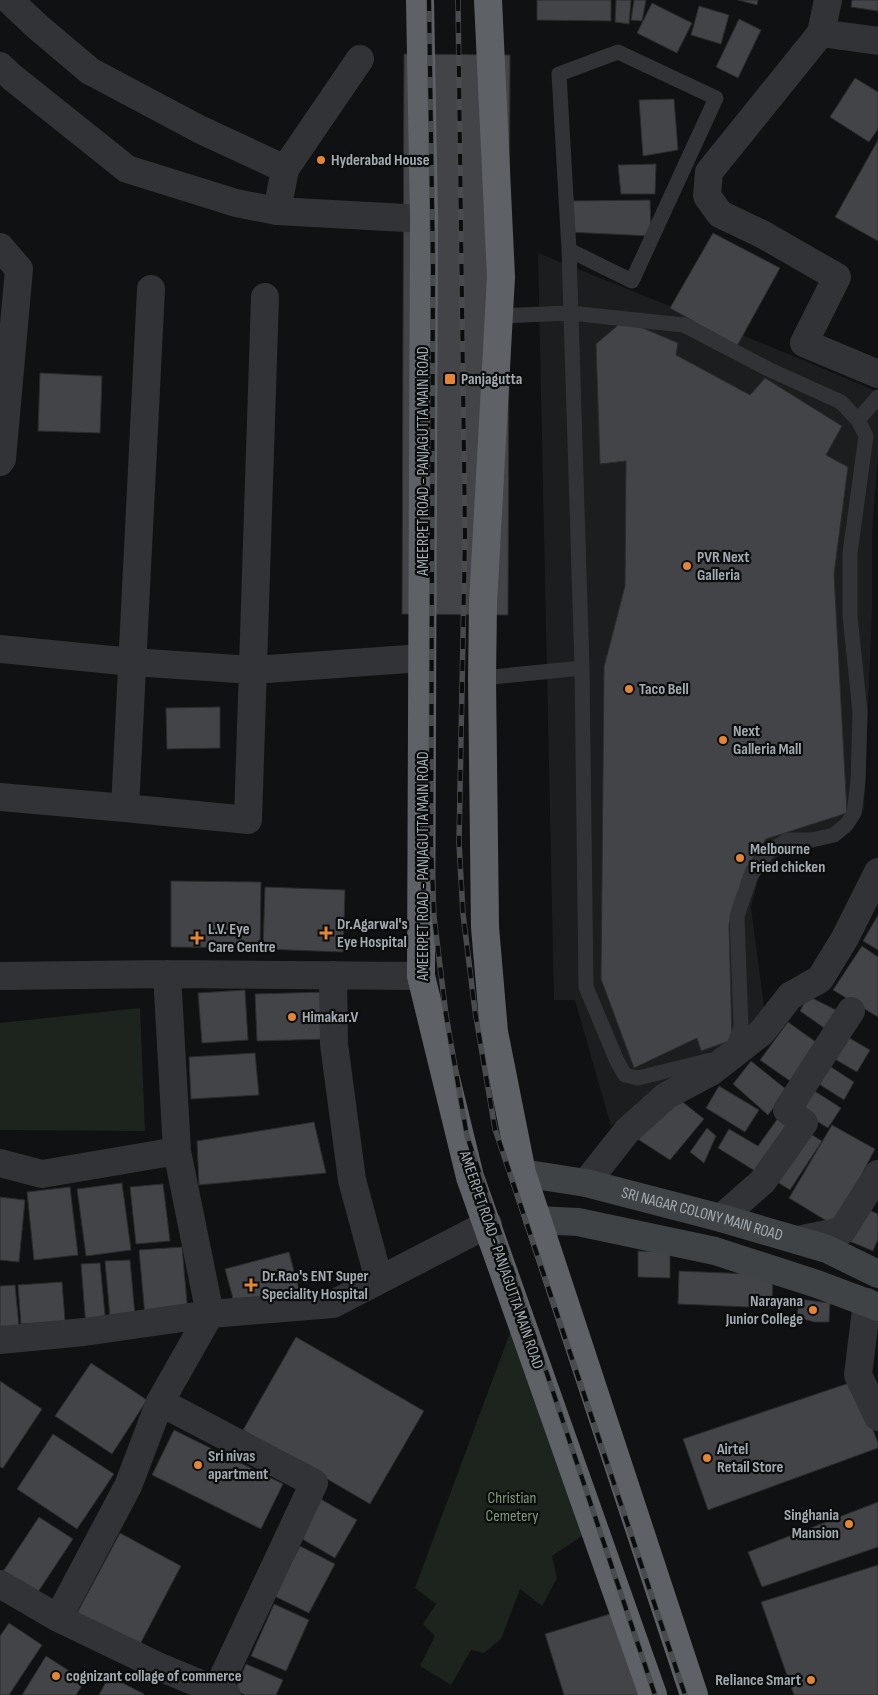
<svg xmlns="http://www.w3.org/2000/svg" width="878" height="1695" viewBox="0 0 878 1695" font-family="'Sofia Sans Condensed',sans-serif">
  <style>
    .built { fill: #1c1d1e }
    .green { fill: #1d241d }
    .building { fill: #424447; stroke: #2a2b2d }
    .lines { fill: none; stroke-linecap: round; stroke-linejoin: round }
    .lane { stroke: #323336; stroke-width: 15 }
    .street { stroke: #323336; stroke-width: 28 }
    .secondary { stroke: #404346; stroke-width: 28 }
    .highway { stroke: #5e6267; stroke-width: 28 }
    .rail-casing { stroke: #494c4f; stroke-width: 5.5 }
    .rail { stroke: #0b0c0c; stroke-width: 4; stroke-dasharray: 11; stroke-linecap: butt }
    .poi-dot { fill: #e38537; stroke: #0b0c0c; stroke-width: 2 }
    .labels { text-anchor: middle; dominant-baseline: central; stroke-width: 4.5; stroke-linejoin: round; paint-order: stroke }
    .poi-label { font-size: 16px; font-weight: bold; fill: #a3aab1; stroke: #0b0c0c; text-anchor: start }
    .street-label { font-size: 16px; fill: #a3aab1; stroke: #0b0c0c }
    .park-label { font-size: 16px; fill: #7f9b7b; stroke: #0b0c0c }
  </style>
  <rect width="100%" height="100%" fill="#101112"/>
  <!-- built -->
  <path class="built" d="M538,253L796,357L878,392V454L872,534V607L864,809L850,833L789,847L760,873L751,907L766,1022L611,1126L575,1000H554Z"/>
  <!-- green -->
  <path class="green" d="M140,1008L145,1131L0,1130V1023Z
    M513,1325L588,1532L552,1556L557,1578L542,1606L520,1589L501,1639L484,1653L471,1650L451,1685L420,1666L435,1636L423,1624L436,1604L415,1588Z"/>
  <!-- building -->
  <path class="building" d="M537,0H611V21L537,20Z
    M616,0H631L629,24L615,22Z
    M634,0H646L642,21L631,20Z
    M738,0H758L757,5Z
    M852,0H878V11L851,7Z
    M652,3L692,23L677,53L637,33Z
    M699,6L729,15L721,44L691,35Z
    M739,19L761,30L738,78L716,67Z
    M404,54L510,55L508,615L402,614Z
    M855,78L878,92V129L869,142L830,117Z
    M674,99L678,150L643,156L639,100Z
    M878,140V241L835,217Z
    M656,164L655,194H621L618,165Z
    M650,200L651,236L568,232L570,201Z
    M713,233L780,268L737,346L670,308Z
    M624,320L678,343L676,355L750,395L765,378L842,426L826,455L848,467L834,574L847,813L766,839L746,869L729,924L732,1040L701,1051L697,1038L634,1068L601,979L604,667L625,586L626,461L600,464L596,344Z
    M40,373L102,376L100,433L38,431Z
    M220,707V748L167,749L166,708Z
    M171,881L261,882L260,948L171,947Z
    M265,887L345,890L343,952L263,949Z
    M878,915V950L863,941Z
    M862,946L878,957V1017L833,990Z
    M245,990L248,1040L202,1043L198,993Z
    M326,992L328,1039L257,1041L255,994Z
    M808,996L840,1012L830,1032L800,1011Z
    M788,1022L820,1045L793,1083L760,1060Z
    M839,1032L870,1050L857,1072L826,1054Z
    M255,1053L259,1095L191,1099L189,1057Z
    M751,1061L787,1090L768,1115L733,1084Z
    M822,1061L854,1082L844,1100L811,1079Z
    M719,1086L759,1110L745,1132L706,1108Z
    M810,1088L841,1108L828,1128L797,1109Z
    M679,1099L704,1119L670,1160L636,1138Z
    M783,1111L797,1125L763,1176L718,1148L729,1129L758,1146Z
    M314,1122L326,1173L199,1185L197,1141Z
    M832,1125L875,1149L835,1226L789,1198Z
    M707,1128L716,1136L704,1163L690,1152Z
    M802,1129L822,1141L790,1190L771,1178Z
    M122,1183L131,1250L86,1256L77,1189Z
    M163,1184L170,1241L136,1244L130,1187Z
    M70,1187L78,1255L34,1260L27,1192Z
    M0,1197L25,1200L19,1262L0,1260Z
    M863,1207L878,1214V1239L873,1251L849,1241Z
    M182,1247L188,1313L145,1316L139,1250Z
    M638,1251L670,1252V1278L638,1277Z
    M289,1252L299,1289L235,1306L225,1269Z
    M130,1260L135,1315L110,1317L105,1261Z
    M100,1263L106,1325L86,1327L81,1264Z
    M679,1271L773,1275L772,1308L678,1304Z
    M62,1282L65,1321L21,1324L18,1285Z
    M15,1285L19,1327L0,1328V1286Z
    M799,1299L830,1303L829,1322H814L797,1317Z
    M296,1337L424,1411L370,1504L243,1430Z
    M91,1363L147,1400L112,1454L55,1416Z
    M0,1381L42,1409L3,1468L0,1467Z
    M855,1381L878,1443V1448L708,1510L683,1439Z
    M174,1430L283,1484L261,1529L152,1475Z
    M53,1434L114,1474L77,1529L17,1489Z
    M319,1498L357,1520L335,1558L297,1536Z
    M878,1502V1547L762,1587L748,1552Z
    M39,1517L73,1539L34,1598L0,1576Z
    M120,1533L181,1566L137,1650L75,1617Z
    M300,1546L335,1564L309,1613L274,1596Z
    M878,1565V1695H794L761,1602Z
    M274,1604L309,1620L286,1671L251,1656Z
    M613,1613L639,1695H564L545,1634Z
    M9,1623L42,1645L9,1695H0V1636Z
    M46,1656L85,1681L76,1695H22Z
    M246,1664L283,1680L276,1695H245L235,1690Z
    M109,1676L144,1694V1695H99Z"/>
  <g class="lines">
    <!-- lane -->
    <path class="lane" d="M499,316L570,313L684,325L768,369L841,402L858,420L866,436L850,553V616L860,712L858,782L854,813L847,824L834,835L812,840H787L767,853L751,875L737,916L741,1027L734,1045L715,1059L638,1078L625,1075L617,1061L586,987L582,668L569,250L559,74L618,52L716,98L632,281L569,250
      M858,420L878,397
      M482,678L582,668"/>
    <!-- street -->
    <path class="street" d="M9,0L39,28L90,71L199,129L285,169
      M828,0L821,33L878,41
      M821,33L709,172L707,196L720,214L762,234L837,277L804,343L878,374
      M0,66L13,78L127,169L236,203L277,211L424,219
      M277,211L285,169L360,59
      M0,247L19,269L2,459L0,462
      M151,289L125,808L248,820L265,297
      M0,649L132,662L253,670L422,658
      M0,797L125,808
      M333,975L334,1044L352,1180L379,1280
      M0,976L167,974L421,976
      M0,1163L42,1174L177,1151
      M586,1183L627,1131L666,1096L711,1072L762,1032L790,996L820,979L845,938L878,872
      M721,1218L763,1181L804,1123L787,1110L851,1011
      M797,1240L842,1231L878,1174
      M867,1302L858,1375L878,1417
      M0,1340L84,1332L210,1314L333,1304L488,1224
      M160,1402L314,1483L217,1690
      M0,1584L58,1618L162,1668L227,1695
      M58,1618L128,1486L160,1402L210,1314L177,1151L167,974"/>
    <!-- secondary -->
    <g class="secondary">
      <path id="s1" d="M522,1173L586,1183L721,1218L827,1249L878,1274"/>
      <path d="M537,1220L578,1222L715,1251L817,1284L878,1307"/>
    </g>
    <!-- highway -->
    <path class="highway" d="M420,0L424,219L421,976L470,1177L653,1695
      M488,0L501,277L483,603L482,678L485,927L494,1032L522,1173L694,1695"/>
    <defs>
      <path id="rail" d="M429,0L433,268L431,843L434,917L446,1015L467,1136L655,1695
        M458,0L465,534L459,843L463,914L475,1011L495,1129L685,1695"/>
    </defs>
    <!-- rail casing -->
    <use href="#rail" class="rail-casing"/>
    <!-- rail -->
    <use href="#rail" class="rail"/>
  </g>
  <!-- markers -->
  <g class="poi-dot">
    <circle cx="321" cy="160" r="5"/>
    <rect x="444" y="373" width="12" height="12" rx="2.5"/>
    <circle cx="687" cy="566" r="5"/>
    <circle cx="629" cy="689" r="5"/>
    <circle cx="723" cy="740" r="5"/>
    <circle cx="740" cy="858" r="5"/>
    <path d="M323.5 925.5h5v5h5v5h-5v5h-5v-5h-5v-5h5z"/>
    <path d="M194.5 930.5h5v5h5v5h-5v5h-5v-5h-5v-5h5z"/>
    <circle cx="292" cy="1017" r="5"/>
    <path d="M248.5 1277.5h5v5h5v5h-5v5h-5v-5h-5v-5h5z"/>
    <circle cx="813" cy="1310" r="5"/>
    <circle cx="707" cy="1458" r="5"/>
    <circle cx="198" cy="1465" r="5"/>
    <circle cx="849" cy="1524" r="5"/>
    <circle cx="56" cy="1676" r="5"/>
    <circle cx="811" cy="1680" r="5"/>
  </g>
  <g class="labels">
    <!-- poi labels -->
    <g class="poi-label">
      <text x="331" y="160">Hyderabad House</text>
      <text x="461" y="379">Panjagutta</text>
      <text x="697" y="557">PVR Next<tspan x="697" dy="18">Galleria</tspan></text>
      <text x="639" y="689">Taco Bell</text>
      <text x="733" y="731">Next<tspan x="733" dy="18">Galleria Mall</tspan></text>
      <text x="750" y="849">Melbourne<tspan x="750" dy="18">Fried chicken</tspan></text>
      <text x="337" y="924">Dr.Agarwal's<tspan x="337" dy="18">Eye Hospital</tspan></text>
      <text x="208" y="929">L.V. Eye<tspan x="208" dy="18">Care Centre</tspan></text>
      <text x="302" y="1017">Himakar.V</text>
      <text x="262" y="1276">Dr.Rao's ENT Super<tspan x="262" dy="18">Speciality Hospital</tspan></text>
      <text x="803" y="1301" text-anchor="end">Narayana<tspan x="803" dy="18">Junior College</tspan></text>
      <text x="717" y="1449">Airtel<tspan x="717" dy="18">Retail Store</tspan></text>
      <text x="208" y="1456">Sri nivas<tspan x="208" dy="18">apartment</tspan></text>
      <text x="839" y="1515" text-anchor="end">Singhania<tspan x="839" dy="18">Mansion</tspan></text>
      <text x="66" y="1676">cognizant collage of commerce</text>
      <text x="801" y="1680" text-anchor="end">Reliance Smart</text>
    </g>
    <!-- street labels -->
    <g class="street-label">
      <text transform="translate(423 461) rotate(-90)">AMEERPET ROAD - PANJAGUTTA MAIN ROAD</text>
      <text transform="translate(423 866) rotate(-90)">AMEERPET ROAD - PANJAGUTTA MAIN ROAD</text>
      <text stroke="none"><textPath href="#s1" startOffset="185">SRI NAGAR COLONY MAIN ROAD</textPath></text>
      <text transform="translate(501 1260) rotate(71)">AMEERPET ROAD - PANJAGUTTA MAIN ROAD</text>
    </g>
    <!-- park labels -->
    <g class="park-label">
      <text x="512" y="1498">Christian<tspan x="512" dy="18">Cemetery</tspan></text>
    </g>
  </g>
</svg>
